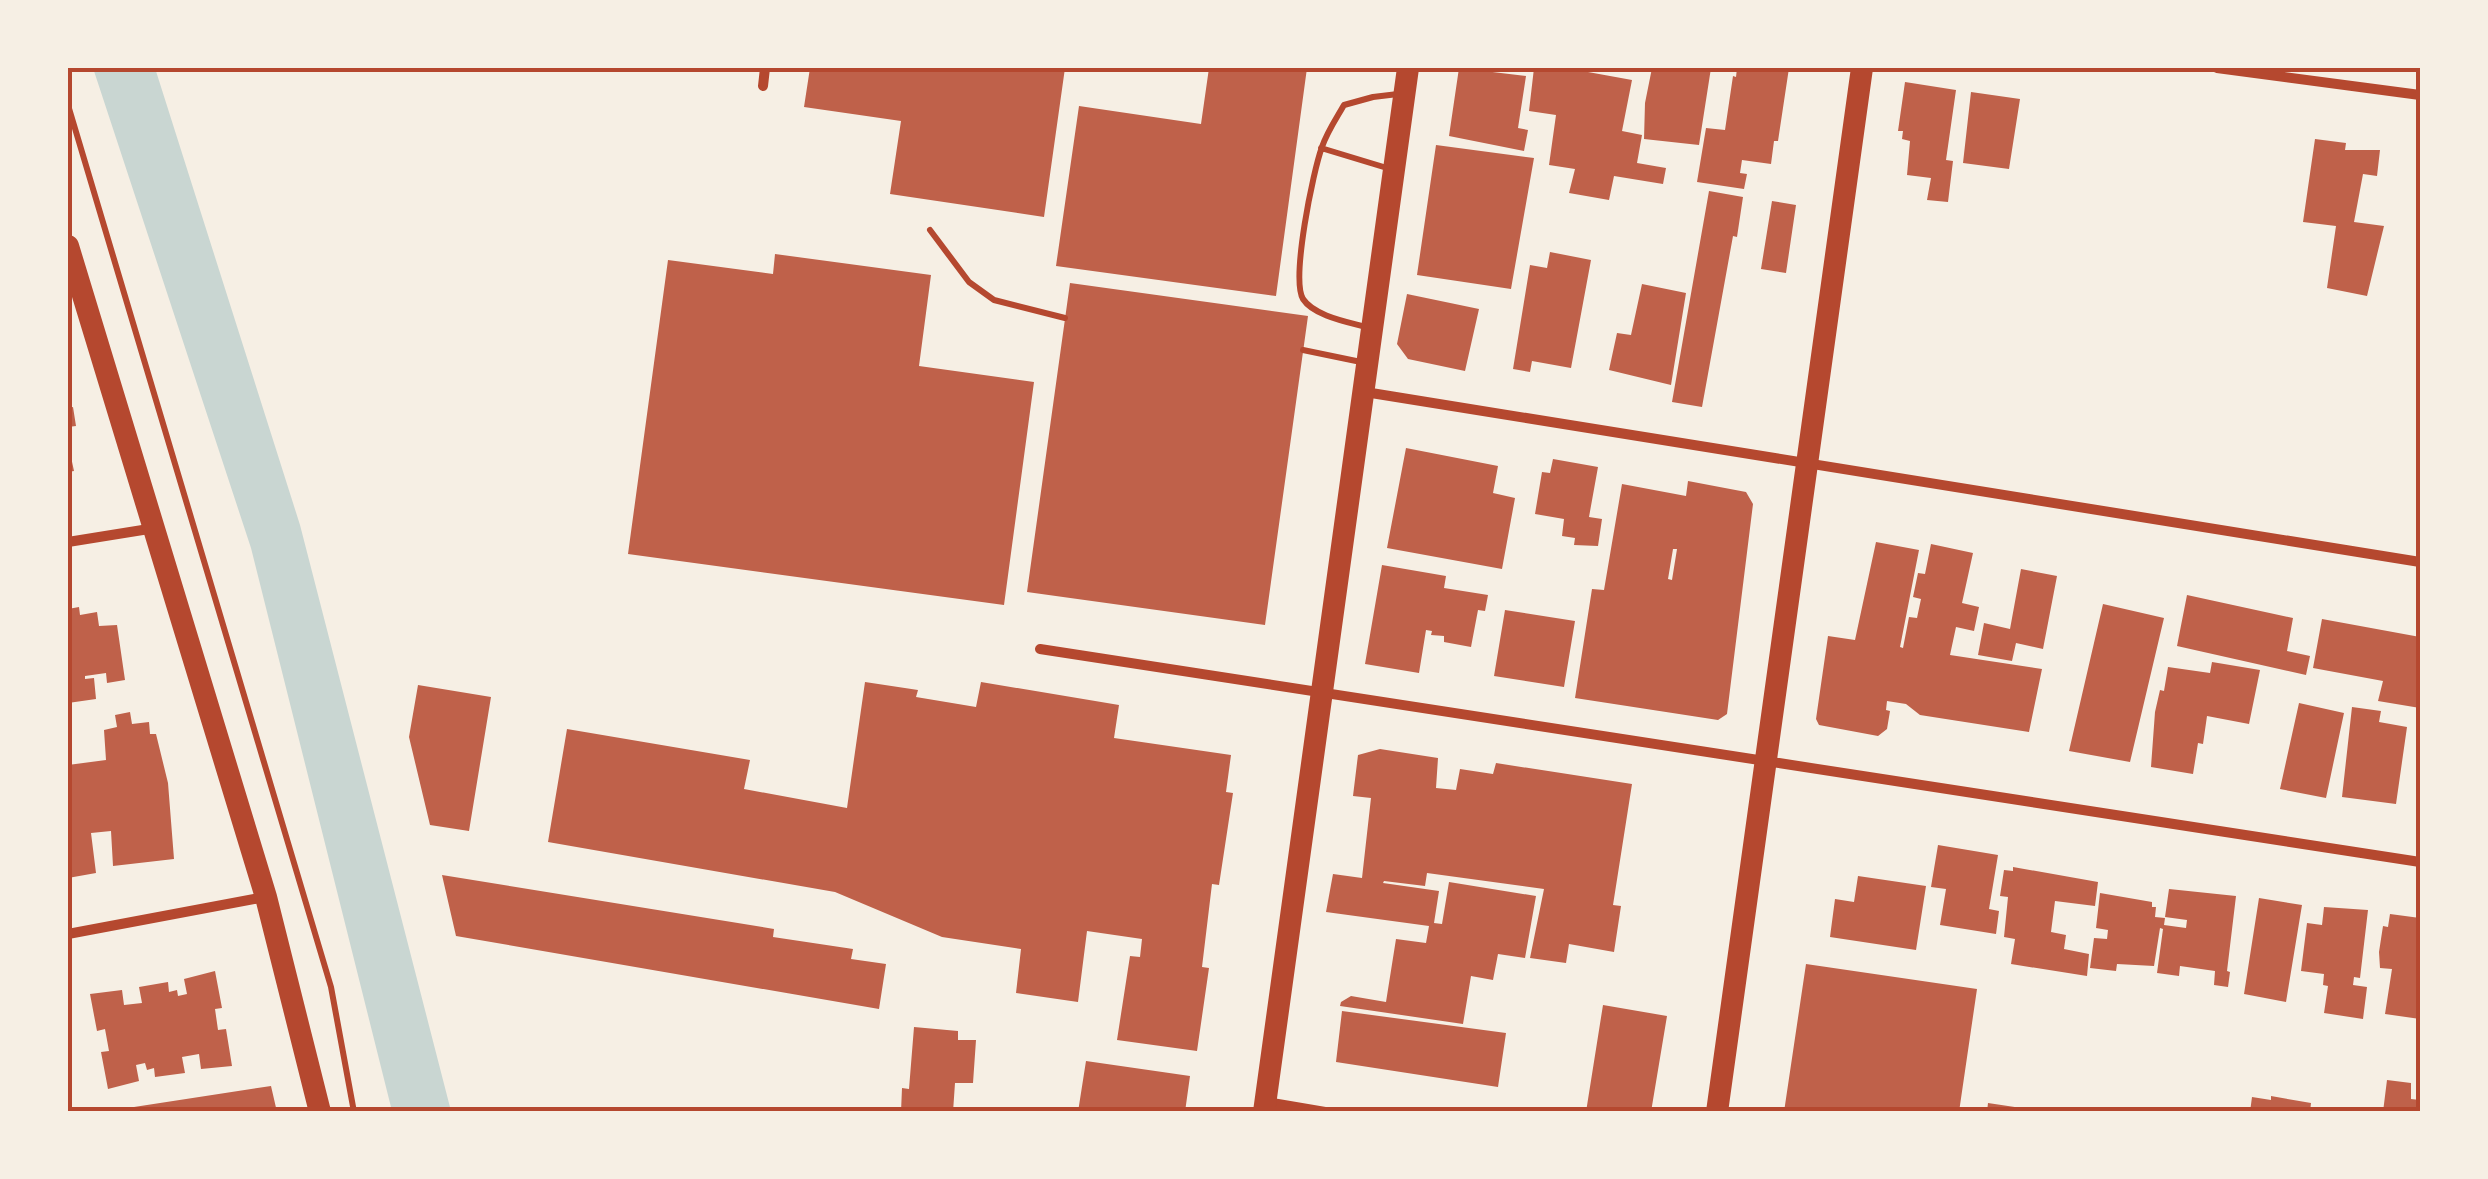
<svg xmlns="http://www.w3.org/2000/svg" width="2488" height="1179" viewBox="0 0 2488 1179" font-family="'Open Sans',sans-serif">
  <style>
    .water { fill: #c9d6d2 }
    .building { fill: #bf614a; fill-rule: evenodd }
    .lines { fill: none; stroke-linecap: round; stroke-linejoin: round }
    .path { stroke: #b5482f; stroke-width: 6 }
    .service { stroke: #b5482f; stroke-width: 6 }
    .minor { stroke: #b5482f; stroke-width: 10 }
    .primary { stroke: #b5482f; stroke-width: 22 }
    .neatline { fill: none; stroke: #b5482f; stroke-width: 4 }
  </style>
  <rect width="100%" height="100%" fill="#f6efe4"/>
  <!-- water -->
  <path class="water" d="M93,68H155L300,525L451,1111H392L251,548Z"/>
  <!-- building -->
  <path class="building" d="M810,68H1065L1044,217L890,194L901,121L804,107Z
    M1209,68H1307L1276,296L1056,266L1079,106L1201,124Z
    M1459,68L1526,76L1518,128L1528,130L1524,151L1449,136Z
    M1534,68H1566L1632,80L1622,131L1642,135L1637,163L1666,168L1663,184L1614,176L1609,200L1569,193L1575,169L1549,165L1556,115L1529,111Z
    M1652,68H1711L1699,145L1644,139L1645,103Z
    M1737,68H1789L1778,141H1774L1771,164L1742,160L1740,173L1747,174L1744,189L1697,182L1706,128L1725,130L1733,76L1736,77Z
    M1905,82L1956,90L1946,160L1953,161L1948,202L1927,200L1931,178L1907,175L1910,141L1902,139L1903,131H1898Z
    M1971,92L2020,99L2009,169L1963,163Z
    M2315,139L2346,143L2345,150H2380L2377,176L2363,174L2354,222L2384,226L2367,296L2327,288L2336,226L2303,222Z
    M1436,145L1534,158L1511,289L1417,275Z
    M1709,191L1743,197L1737,237L1733,236L1702,407L1672,402Z
    M1772,201L1796,205L1786,273L1761,269Z
    M1550,252L1591,260L1571,368L1532,361L1530,372L1513,369L1530,265L1547,268Z
    M775,254L931,275L919,366L1034,382L1004,605L628,554L668,260L773,274Z
    M1070,283L1308,316L1265,625L1027,592Z
    M1642,284L1686,293L1671,385L1609,370L1617,333L1631,335Z
    M1407,294L1479,309L1465,371L1408,359L1397,344Z
    M73,407L76,426L68,427V408Z
    M68,443L74,471L68,472Z
    M1406,448L1498,466L1493,493L1515,498L1502,569L1387,548Z
    M1553,459L1598,467L1589,517L1602,519L1598,546L1574,545L1575,538L1562,536L1564,519L1535,514L1542,472L1550,473Z
    M1688,481L1746,492L1753,504L1727,714L1718,720L1575,698L1592,589L1604,590L1622,484L1686,496ZM1673,549H1677L1672,580L1668,579Z
    M1876,542L1919,550L1900,647L1903,648L1909,617L1917,618L1921,599L1913,597L1918,573L1925,574L1931,544L1973,553L1962,603L1979,607L1974,631L1956,627L1950,655L2042,669L2029,732L1920,715L1906,704L1887,701L1886,710L1890,711L1887,729L1878,736L1819,725L1816,719L1828,636L1855,640Z
    M1382,565L1446,576L1444,588L1488,595L1485,611L1478,610L1471,647L1444,642V636L1431,635L1432,631L1426,630L1419,673L1365,664Z
    M2021,569L2057,576L2043,649L2016,643L2012,661L1978,655L1984,623L2010,629Z
    M2187,595L2293,618L2287,651L2310,656L2306,675L2177,646Z
    M2103,604L2164,618L2130,762L2069,751Z
    M79,607L80,615L97,612L99,626L117,625L125,680L107,683L106,673L85,676V679L94,678L96,699L68,703V609Z
    M1505,610L1575,621L1564,687L1494,676Z
    M2322,619L2420,637V708L2378,701L2383,681L2313,668Z
    M2212,662L2260,670L2249,724L2207,716L2203,744L2198,743L2193,774L2151,767L2155,712L2160,690L2164,691L2168,667L2210,673Z
    M865,682L918,690L916,697L976,707L981,682L1119,705L1114,738L1231,755L1226,792L1233,793L1219,885L1212,884L1202,967L1209,968L1197,1051L1117,1040L1130,956L1140,957L1142,939L1087,931L1078,1002L1016,993L1021,949L942,937L835,892L548,842L567,729L750,760L744,789L847,808Z
    M418,685L491,697L469,831L430,825L409,737Z
    M2299,703L2344,713L2326,798L2280,789Z
    M2352,707L2381,711L2379,722L2407,727L2396,804L2342,797Z
    M130,712L132,724L149,722L150,734H156L168,783L174,859L113,866L111,831L91,833L96,873L68,878V765L106,760L104,730L117,727L115,715Z
    M1380,749L1438,758L1436,788L1456,790L1460,769L1493,774L1496,763L1632,784L1613,905L1621,906L1614,952L1569,944L1566,963L1530,958L1544,889L1427,873L1425,886L1384,881L1383,883L1439,891L1434,923L1442,924L1449,882L1536,896L1525,958L1498,954L1493,980L1471,976L1463,1024L1340,1006L1341,1002L1351,996L1386,1002L1396,939L1426,943L1429,926L1326,912L1333,874L1362,878L1371,798L1353,796L1358,755Z
    M1938,845L1998,855L1989,909L1999,911L1996,934L1940,925L1946,889L1931,887Z
    M2013,867L2098,882L2095,906L2055,901L2051,932L2066,935L2064,949L2089,954L2087,976L2011,964L2015,939L2004,937L2008,897L2000,896L2004,870L2013,871Z
    M442,875L774,929L773,937L853,949L851,959L886,964L879,1009L456,936Z
    M1858,876L1926,886L1916,950L1830,937L1835,899L1854,902Z
    M2169,889L2236,896L2227,971L2230,972L2228,987L2214,985L2215,971L2180,966L2179,976L2157,973L2163,929L2160,928L2154,966L2117,964L2116,971L2090,968L2094,938L2107,939L2108,930L2096,928L2100,893L2152,902V907H2156L2155,917L2165,918L2164,925L2186,928L2187,920L2165,917Z
    M2259,898L2302,905L2286,1002L2244,994Z
    M2324,907L2368,910L2360,978L2354,977L2353,985L2367,987L2363,1019L2324,1013L2328,986L2323,985L2324,974L2301,971L2307,923L2322,925Z
    M2390,914L2420,918V1019L2385,1014L2392,969L2380,968L2379,952L2383,926L2388,927Z
    M1806,964L1977,989L1959,1112H1784Z
    M215,971L222,1008L215,1009L218,1030L226,1029L232,1066L201,1069L199,1054L182,1057L185,1073L155,1077L154,1068L147,1070L145,1063L136,1065L139,1081L108,1089L101,1052L109,1051L105,1029L97,1031L90,994L122,990L124,1005L142,1003L139,987L168,982L169,992L177,990L178,996L187,994L184,979Z
    M1603,1005L1667,1016L1651,1112H1586Z
    M1342,1011L1506,1033L1498,1087L1336,1062Z
    M914,1027L958,1031V1040H976L973,1083H955L953,1112H901L902,1088L909,1089Z
    M1086,1061L1190,1076L1185,1112H1078Z
    M2387,1080L2411,1083V1099L2420,1100V1112H2383Z
    M271,1086L277,1112H121V1109Z
    M2271,1096L2311,1103L2310,1112H2250L2252,1097L2271,1100Z
    M1988,1103L2028,1109V1112H1987Z"/>
  <g class="lines">
    <!-- path -->
    <path class="path" d="M68,105L331,987L354,1112"/>
    <!-- service -->
    <path class="service" d="M1321,148L1387,168
      M930,230L969,282L994,300L1065,318
      M1366,327C1348,322 1314,316 1303,299C1291,279 1313,171 1322,147C1327,132 1336,119 1344,105L1373,97L1398,94
      M1303,350L1361,362"/>
    <!-- minor -->
    <path class="minor" d="M2217,68L2420,95
      M763,86L765,68
      M1365,392L2420,562
      M68,542L155,528
      M1040,649L2420,862
      M68,934L265,897
      M1267,1102L1325,1112"/>
    <!-- primary -->
    <path class="primary" d="M68,246L266,897L320,1112
      M1264,1112L1408,68
      M1717,1112L1862,68"/>
  </g>
  <!-- border -->
  <rect width="2488" height="1179" fill="none" stroke="#f6efe4" stroke-width="140"/>
  <rect x="70" y="70" width="2348" height="1039" class="neatline"/>
</svg>
